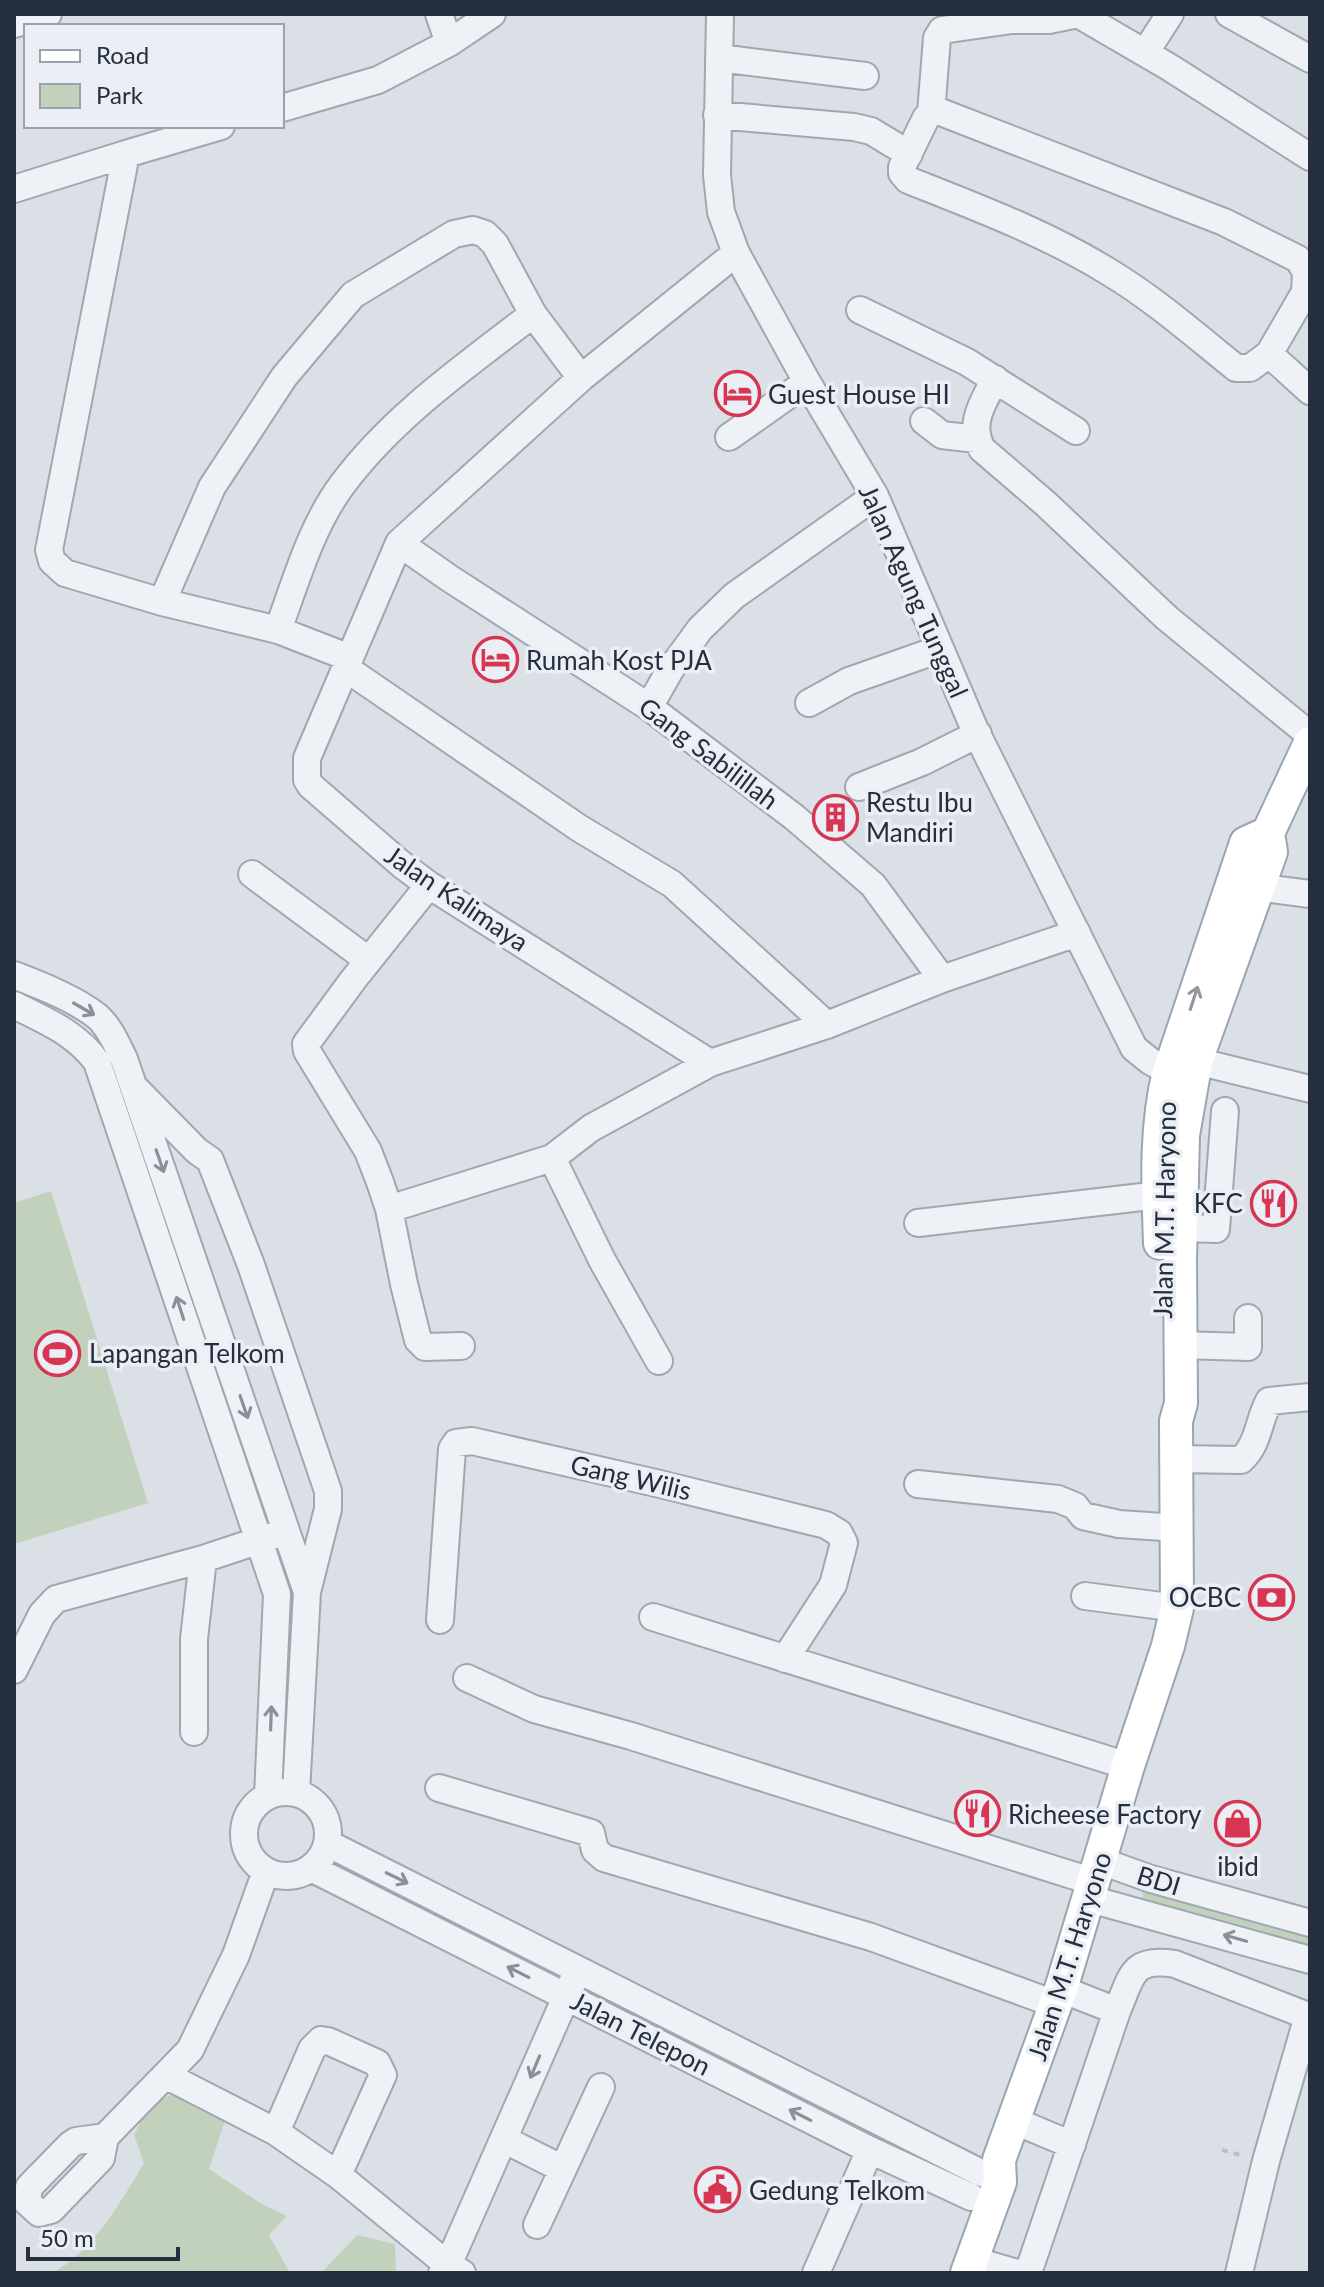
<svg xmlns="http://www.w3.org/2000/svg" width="1324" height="2287" viewBox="0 0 1324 2287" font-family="Lato,sans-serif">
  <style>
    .green { fill: #c2d1bc }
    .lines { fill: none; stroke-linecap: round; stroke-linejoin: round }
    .minor-casing { stroke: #a0a7b1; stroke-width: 30 }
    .major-casing { stroke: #9aa5b3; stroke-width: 36 }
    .path { stroke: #b9bec5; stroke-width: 4; stroke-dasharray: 6 6; stroke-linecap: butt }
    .minor { stroke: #eef1f5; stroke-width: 26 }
    .major { stroke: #fff; stroke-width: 32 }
    .oneway { stroke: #92969e }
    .oneway2 { stroke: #89909a }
    .labels { text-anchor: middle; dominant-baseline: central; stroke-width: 7; stroke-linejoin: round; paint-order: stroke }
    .poi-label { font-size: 26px; fill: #242e3e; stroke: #ebeff5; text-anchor: start }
    .street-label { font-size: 26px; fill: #242e3e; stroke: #ebeff5 }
  </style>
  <rect width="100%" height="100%" fill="#dbe0e7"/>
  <!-- green -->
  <path class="green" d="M51,1191L148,1503L14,1544V1203Z
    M1142,1887L1310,1929V1948L1149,1902L1143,1898Z
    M175,2091L225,2120L209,2169L260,2203L287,2216L269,2235L290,2273H52C93,2252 121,2201 144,2163L134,2135L146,2111Z
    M357,2235L395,2244L396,2273H321Z"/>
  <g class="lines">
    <defs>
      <path id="minor" d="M439,14L449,43
        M720,14L717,175L721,212L736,253L807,382L875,496L975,730L1134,1048L1150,1061L1185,1080
        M1229,14L1310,59
        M14,24L48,14
        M1145,53L1170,14
        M719,58L865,76
        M282,108L378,80L449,43L492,14
        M938,111L1224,222L1298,259L1306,272L1305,292L1269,354L1250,368H1236C1195,335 1154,299 1109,272C1046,233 976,207 908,180L902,173V167L926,118L931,113Z
        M931,113L937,38L942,30L1012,20H1049L1078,14L1169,67L1310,157
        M717,115L854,127L871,131L909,154
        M126,154L221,126
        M14,189L126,154L49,550L52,561L65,573L162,602L278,630L350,658
        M860,310L967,362L1076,431
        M1269,354L1310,391
        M995,379C983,403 968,423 982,449L1046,504L1167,618L1310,735
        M924,421L942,435L976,439
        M729,437L807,382
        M399,543L449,578L649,707L794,817L873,885L942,979
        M162,602L212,487L284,377L353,295L454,234L473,230L485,234L495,244L533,314L581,378
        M278,630C296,581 311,527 342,485C393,416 466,366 533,314
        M347,669L579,828L672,884L827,1025
        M809,703L849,681L940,649
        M649,707L670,670L700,629L734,596L875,496
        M859,787L922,762L978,734
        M252,874L368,960
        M429,885L353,980L306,1044L307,1051L368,1151L380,1182L389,1209L404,1284L418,1340L425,1347L461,1346
        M1256,887L1310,894
        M14,975C40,985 76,999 98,1017C110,1028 117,1045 124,1059L307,1592
        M14,1005C46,1021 76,1033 97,1062L277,1594L268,1796
        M1196,1061L1310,1089
        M710,1063L429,885L401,864L311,786L307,780V758L399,543L581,378L736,253
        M135,1088L197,1151L210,1160L251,1265L328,1491V1509L307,1592L296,1793
        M552,1158L602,1260L659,1361
        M389,1209L552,1158L591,1128L710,1063L827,1025L942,979L1077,933
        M918,1223L1159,1195
        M1180,1228L1216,1229L1225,1111
        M1180,1345L1248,1347V1318
        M1176,1459L1241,1460C1259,1444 1258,1421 1269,1401L1310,1397
        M918,1484L1058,1499L1075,1506L1083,1516L1119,1524L1178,1528
        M1085,1596L1177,1608
        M653,1617L1128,1766
        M440,1620L452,1449L456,1443L472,1441L660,1484L826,1525L839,1533L844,1543L833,1585L785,1659
        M14,1670L42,1614L56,1599L203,1559L272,1536
        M467,1678L534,1709L631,1736L1094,1882
        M194,1732V1639L203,1559
        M439,1788L591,1833L595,1850L604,1858L871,1937L1055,2004
        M244 1834a42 42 0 1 1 84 0a42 42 0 1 1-84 0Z
        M327,1843L981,2173
        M1101,1861L1151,1879L1310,1923
        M311,1868L870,2150L971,2197
        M1090,1899L1310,1960
        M1061,1989L1117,2011
        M167,2076L276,2132L338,2175L448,2265L462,2273
        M1015,2121L1072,2145
        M276,2132L312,2049L321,2040L328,2041L377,2063L383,2075L338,2175
        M105,2137L190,2050L236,1955L266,1871
        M105,2137L101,2158L51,2210L39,2213L27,2202L29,2187L70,2145L76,2141Z
        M505,2140L563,2169L601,2087
        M537,2225L563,2169
        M972,2260L1017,2273
        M442,2273L448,2265L573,1981
        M816,2273L870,2150
        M1028,2273L1117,2011C1132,1976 1131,1957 1175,1964L1308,2016L1266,2161L1239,2273"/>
      <path id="major" d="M1160,1243C1158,1186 1155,1128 1169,1072L1246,843L1268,833
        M967,2273L1000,2182L999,2160L1061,1989L1128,1766L1168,1646L1177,1608L1176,1421L1181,1403L1180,1260L1183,1135L1196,1061L1271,852L1268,833L1310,743"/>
    </defs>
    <!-- minor casing -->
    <use href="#minor" class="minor-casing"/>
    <!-- major casing -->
    <use href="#major" class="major-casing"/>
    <!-- path -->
    <path class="path" d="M1222,2150L1244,2156"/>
    <!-- minor -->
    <use href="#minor" class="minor"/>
    <!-- major -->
    <use href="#major" class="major"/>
  </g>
  <!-- one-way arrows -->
  <defs><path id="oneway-shaft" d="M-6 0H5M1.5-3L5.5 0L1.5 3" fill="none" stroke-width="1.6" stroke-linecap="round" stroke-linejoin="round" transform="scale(2)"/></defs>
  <use class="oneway" href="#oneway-shaft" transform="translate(1194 998) rotate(-72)"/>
  <g class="oneway2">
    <use href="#oneway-shaft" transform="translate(84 1009) rotate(30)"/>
    <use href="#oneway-shaft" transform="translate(160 1161) rotate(71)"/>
    <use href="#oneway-shaft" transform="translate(180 1308) rotate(-108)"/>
    <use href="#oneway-shaft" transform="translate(244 1407) rotate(71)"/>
    <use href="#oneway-shaft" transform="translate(271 1718) rotate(-88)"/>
    <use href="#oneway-shaft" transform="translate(397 1878) rotate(26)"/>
    <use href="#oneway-shaft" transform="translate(1235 1938) rotate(-164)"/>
    <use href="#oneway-shaft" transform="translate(518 1972) rotate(-153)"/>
    <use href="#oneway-shaft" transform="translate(535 2067) rotate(113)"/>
    <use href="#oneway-shaft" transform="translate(800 2115) rotate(-153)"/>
  </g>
  <!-- icons -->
  <defs>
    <symbol id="hotel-ring" viewBox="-11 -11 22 22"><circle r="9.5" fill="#ebeff5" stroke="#d63652" stroke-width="1.5"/><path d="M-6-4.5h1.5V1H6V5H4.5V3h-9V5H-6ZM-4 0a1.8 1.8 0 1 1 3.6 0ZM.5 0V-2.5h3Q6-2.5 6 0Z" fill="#d63652"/></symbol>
    <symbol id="building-ring" viewBox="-11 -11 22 22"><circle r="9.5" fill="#ebeff5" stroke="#d63652" stroke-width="1.5"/><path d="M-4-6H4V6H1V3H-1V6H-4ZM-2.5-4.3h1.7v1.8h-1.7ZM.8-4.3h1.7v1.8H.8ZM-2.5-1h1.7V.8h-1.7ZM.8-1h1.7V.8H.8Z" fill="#d63652"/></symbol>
    <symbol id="restaurant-ring" viewBox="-11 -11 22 22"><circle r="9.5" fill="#ebeff5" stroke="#d63652" stroke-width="1.5"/><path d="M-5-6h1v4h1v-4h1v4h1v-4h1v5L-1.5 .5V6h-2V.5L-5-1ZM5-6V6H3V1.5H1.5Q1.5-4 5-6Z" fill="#d63652"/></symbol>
    <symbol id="stadium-ring" viewBox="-11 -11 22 22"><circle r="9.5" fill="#ebeff5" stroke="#d63652" stroke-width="1.5"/><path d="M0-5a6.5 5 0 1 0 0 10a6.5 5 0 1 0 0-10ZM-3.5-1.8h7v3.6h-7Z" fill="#d63652"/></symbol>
    <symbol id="bank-ring" viewBox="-11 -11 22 22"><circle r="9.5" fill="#ebeff5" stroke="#d63652" stroke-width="1.5"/><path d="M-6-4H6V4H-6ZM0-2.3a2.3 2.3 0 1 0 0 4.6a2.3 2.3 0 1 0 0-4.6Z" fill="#d63652"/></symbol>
    <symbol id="shop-ring" viewBox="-11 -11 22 22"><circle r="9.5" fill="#ebeff5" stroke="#d63652" stroke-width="1.5"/><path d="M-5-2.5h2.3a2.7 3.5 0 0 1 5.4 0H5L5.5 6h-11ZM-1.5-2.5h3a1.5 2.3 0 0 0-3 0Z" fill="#d63652"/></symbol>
    <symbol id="civic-ring" viewBox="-11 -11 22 22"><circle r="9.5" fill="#ebeff5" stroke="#d63652" stroke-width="1.5"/><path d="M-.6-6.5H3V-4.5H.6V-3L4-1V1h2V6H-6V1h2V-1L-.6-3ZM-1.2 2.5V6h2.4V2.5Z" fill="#d63652"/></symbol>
  </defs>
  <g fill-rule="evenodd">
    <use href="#hotel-ring" x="712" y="368" width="51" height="51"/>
    <use href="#hotel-ring" x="470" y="634" width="51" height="51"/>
    <use href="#building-ring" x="810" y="792" width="51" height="51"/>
    <use href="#restaurant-ring" x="1248" y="1178" width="51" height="51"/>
    <use href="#stadium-ring" x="32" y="1328" width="51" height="51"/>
    <use href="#bank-ring" x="1246" y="1572" width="51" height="51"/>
    <use href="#restaurant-ring" x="952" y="1788" width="51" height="51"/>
    <use href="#shop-ring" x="1212" y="1798" width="51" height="51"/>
    <use href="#civic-ring" x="692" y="2164" width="51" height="51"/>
  </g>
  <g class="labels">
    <!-- poi labels -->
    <g class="poi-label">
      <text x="768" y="394">Guest House HI</text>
      <text x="526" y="660">Rumah Kost PJA</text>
      <text x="866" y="802">Restu Ibu<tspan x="866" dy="30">Mandiri</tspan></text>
      <text x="1243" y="1203" text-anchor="end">KFC</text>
      <text x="89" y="1353">Lapangan Telkom</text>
      <text x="1241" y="1597" text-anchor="end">OCBC</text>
      <text x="1008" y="1814">Richeese Factory</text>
      <text x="1238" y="1866" text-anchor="middle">ibid</text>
      <text x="749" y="2190">Gedung Telkom</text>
    </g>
    <!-- street labels -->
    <g class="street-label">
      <text transform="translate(914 591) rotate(66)">Jalan Agung Tunggal</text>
      <text transform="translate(709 753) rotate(37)">Gang Sabilillah</text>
      <text transform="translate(457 898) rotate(34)">Jalan Kalimaya</text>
      <text transform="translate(1164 1210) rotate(-89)">Jalan M.T. Haryono</text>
      <text transform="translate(631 1477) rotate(13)">Gang Wilis</text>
      <text transform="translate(1159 1880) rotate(17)">BDI</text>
      <text transform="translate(1069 1956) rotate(-72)">Jalan M.T. Haryono</text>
      <text transform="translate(641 2033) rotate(27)">Jalan Telepon</text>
    </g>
  </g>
  <!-- border -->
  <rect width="1324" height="2287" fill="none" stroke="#242e3e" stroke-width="32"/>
  <!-- legend -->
  <rect x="24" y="24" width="260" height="104" fill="#ebeff5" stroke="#9ba2ac" stroke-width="2"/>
  <rect x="40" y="50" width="40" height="12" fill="#ffffff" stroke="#9ba2ac" stroke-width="2"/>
  <text x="96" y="64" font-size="24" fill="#242e3e">Road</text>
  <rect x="40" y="84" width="40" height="24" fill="#c2d1bc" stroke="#9ba2ac" stroke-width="2"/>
  <text x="96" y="104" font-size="24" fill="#242e3e">Park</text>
  <!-- scale -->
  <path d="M28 2247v12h150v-12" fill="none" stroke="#242e3e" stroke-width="4"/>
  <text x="40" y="2247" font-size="24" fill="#242e3e" stroke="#ebeff5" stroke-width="6" paint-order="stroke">50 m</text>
</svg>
